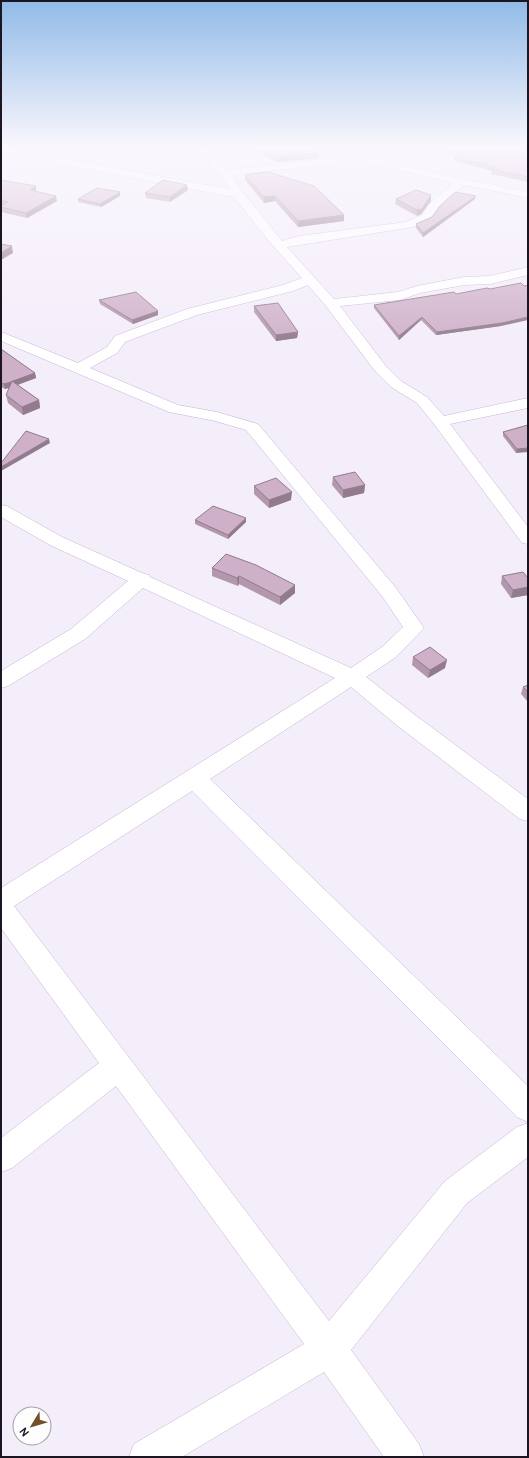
<svg xmlns="http://www.w3.org/2000/svg" width="529" height="1458" viewBox="0 0 529 1458" font-family="Overpass,sans-serif">
  <style>
    .lines { fill: none; stroke-linecap: round; stroke-linejoin: round }
    .minor-casing { stroke: #c5b4d4; stroke-width: 1 }
    .minor { fill: #fff; fill-rule: evenodd }
    .wall { fill: #b297ad }
    .shaded-wall { fill: #917b8d }
    .building { fill: #cfb0c9; stroke: #917b8d }
  </style>
  <rect width="100%" height="100%" fill="#f4edfa"/>
  <g class="lines">
    <defs>
      <path id="minor" d="M195,146H205L228,170L337,157L364,156L424,171L528,192V198L464,185L438,208L431,219L413,227L287,247L334,299L398,292L417,286L464,277L490,276L528,267V275L490,284L464,285L420,293L400,300L340,306L385,365L401,381L427,397L444,416L528,398V408L450,424L528,527V544L522,543L434,424L417,403L391,387L375,371L326,306L308,285L293,291L197,315L125,342L117,353L90,368L178,405L217,412L258,424L396,588L424,628L396,657L366,677L415,715L528,799V821L520,819L399,727L351,687L210,779L528,1086V1122L517,1117L192,791L14,906L329,1321L445,1181L517,1127L528,1123V1157L467,1203L351,1350L419,1444L424,1457H384L324,1372L182,1457H129L134,1444L304,1344L116,1086L12,1168L1,1172V1138L99,1063L1,928V888L335,678L143,588L85,639L8,686L1,688V671L71,629L128,581L50,545L1,517V505L7,506L62,537L142,573L149,575L150,577L351,668L382,647L403,627L382,596L246,430L215,421L169,412L1,341V332L78,363L107,347L115,336L187,309L283,285L302,278L268,240L234,197L1,153V147L229,189L221,175ZM364,162L454,183L429,204L422,215L406,222L299,236L282,241L243,192L232,175L337,163Z"/>
    </defs>
    <!-- minor casing -->
    <use href="#minor" class="minor-casing"/>
    <!-- minor -->
    <use href="#minor" class="minor"/>
  </g>
  <!-- wall -->
  <path class="wall" d="M248,146H315L319,153V158L276,162Z
    M429,146H518L528,147V182L491,174L492,171L454,161V157L458,155L428,148Z
    M245,175L344,221L298,227L275,201L264,203L245,180Z
    M1,180L36,186V191L57,201L27,218L1,212V206L2,205H1Z
    M188,190L170,202L146,198L145,193Z
    M120,192V196L101,207L78,202V199Z
    M431,195V201L421,214L417,216L395,204L396,199Z
    M475,199L423,237L416,228V224Z
    M99,300L158,315L133,324L100,304Z
    M374,305L501,326L436,335L421,320L399,340L374,308Z
    M254,306L298,332L297,338L276,341L254,312Z
    M1,349L35,373L36,378L18,385L39,400L40,408L23,415L8,403L6,395L9,388L5,389L1,387Z
    M528,425L516,453L503,436V432Z
    M333,477L365,485L364,493L343,498L332,485Z
    M254,486L291,500L269,508L254,494Z
    M195,520L246,522L228,539L195,524Z
    M212,568L295,593L280,605L239,584L238,586L212,576Z
    M502,576L528,578V595L511,598L501,584Z
    M413,657L445,668L428,678L412,665Z
    M528,685V702L521,694L523,687Z"/>
  <!-- shaded-wall -->
  <path class="shaded-wall" d="M180,146H186L180,148Z
    M319,153V158L276,162V157Z
    M187,185L188,190L170,202V197Z
    M36,186V191L30,195V190Z
    M120,192V196L101,207L100,204Z
    M431,195V201L421,214L417,216V210Z
    M56,196L57,201L27,218L26,213Z
    M275,196V201L264,203V197Z
    M476,196L475,199L423,237V233Z
    M344,215V221L298,227V221Z
    M12,246L13,253L1,260V253Z
    M158,311V315L133,324L132,320Z
    M422,317L421,320L399,340V336Z
    M528,317V320L501,326L436,335L437,332Z
    M298,332L297,338L276,341V335Z
    M35,373L36,378L5,389L4,384Z
    M39,400L40,408L23,415L22,407Z
    M49,439L50,443L1,471V467Z
    M528,448V452L516,453L517,449Z
    M365,485L364,493L343,498V490Z
    M292,492L291,500L269,508V500Z
    M246,518V522L228,539V535Z
    M239,576V584L238,586L237,578Z
    M295,585V593L280,605V597Z
    M528,587V595L511,598L513,590Z
    M447,660L445,668L428,678L430,670Z"/>
  <!-- building -->
  <path class="building" d="M255,146H315L319,153L276,157Z
    M439,146H518L528,147V177L492,169L495,167L454,157L464,152Z
    M268,172L314,186L344,215L298,221L275,196L264,197L245,175Z
    M1,180L36,186L30,190L56,196L26,213L1,207V206L8,202L1,200Z
    M163,180L187,185L170,197L145,193Z
    M97,188L120,192L100,204L78,199Z
    M416,190L431,195L422,209L417,210L396,199Z
    M455,192L476,196L423,233L416,224L432,217L440,206Z
    M1,244L12,246L1,253Z
    M521,283L524,286L528,285V317L502,323L437,332L422,317L399,336L374,305L454,292L456,294L487,288L490,289Z
    M136,292L158,311L132,320L99,300Z
    M278,303L298,332L276,335L254,306Z
    M1,349L35,373L13,381H12L11,382L4,384L1,383Z
    M12,381L39,400L22,407L6,395Z
    M528,425V448L517,449L503,432Z
    M26,431L49,439L1,467V463Z
    M355,472L365,485L343,490L333,477Z
    M276,478L292,492L269,500L254,486Z
    M213,506L246,518L228,535L195,520Z
    M226,554L256,565L295,585L280,597L239,576L237,578L212,568Z
    M523,572L528,578V587L513,590L502,576Z
    M430,647L447,660L430,670L413,657Z
    M528,685V692L523,687Z"/>
  <!-- sky -->
  <linearGradient id="sky" x2="0" y2="1"><stop stop-color="#91bae8"/><stop offset="0.42" stop-color="#faf7fd"/><stop offset="1" stop-color="#faf7fd" stop-opacity="0"/></linearGradient>
  <rect width="529" height="350" fill="url(#sky)"/>
  <!-- border -->
  <rect width="529" height="1458" fill="none" stroke="#1c1622" stroke-width="4"/>
  <!-- north arrow -->
  <g transform="translate(32 1426) rotate(232)"><circle r="19" fill="#fefefe" stroke="#a4a1a6"/>
  <path d="M0-3L7 15L0 10L-7 15Z" fill="#74502a"/>
  <text y="-6" font-size="11" font-weight="bold" text-anchor="middle" fill="#1c1622">N</text>
  </g>
</svg>
